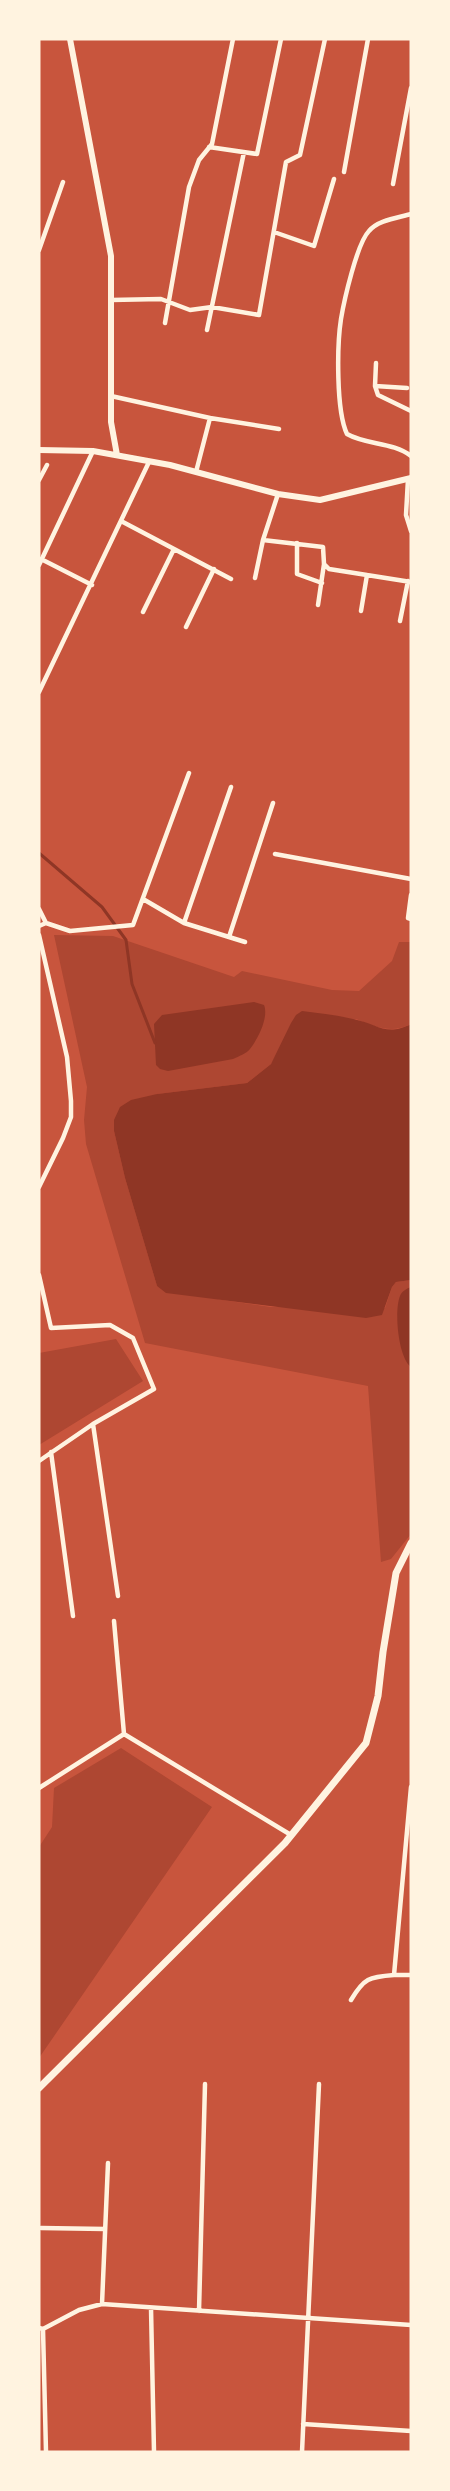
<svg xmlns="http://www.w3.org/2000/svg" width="450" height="2491" viewBox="0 0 450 2491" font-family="'Archivo Narrow',sans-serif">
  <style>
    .green { fill: #ae4732 }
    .water { fill: #8f3625 }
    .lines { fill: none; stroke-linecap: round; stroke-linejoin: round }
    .stream { stroke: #8f3625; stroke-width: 3 }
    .minor { stroke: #fff3e0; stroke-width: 4.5 }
    .tertiary { stroke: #fff3e0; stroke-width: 6 }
    .secondary { stroke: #fff3e0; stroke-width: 7 }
  </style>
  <rect width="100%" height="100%" fill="#c8553d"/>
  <!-- green -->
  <path class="green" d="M54,935L113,936L234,977L242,971L332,990L359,991L392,961L399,942H411V1024C391,1034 376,1027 356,1019L281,1047L271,1064L247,1083L157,1094L114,1131L125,1178L157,1286L222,1300L271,1307L385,1308L392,1287L396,1282L411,1280V1534L391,1559L381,1562L368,1386L145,1343L86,1144L84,1120L87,1087Z
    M116,1339L143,1381L39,1445V1353Z
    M121,1748L212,1807L39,2058V1847L52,1827L54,1788Z"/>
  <!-- water -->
  <path class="water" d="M254,1002L264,1005C269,1017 258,1039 250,1049C246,1054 239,1056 233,1059L168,1071L160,1069L156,1065L154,1024L162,1015Z
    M302,1011C319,1013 337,1015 353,1019C378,1024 386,1037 411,1024V1280L396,1282L392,1287L382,1315L366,1318L166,1293L157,1286L125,1178L114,1131V1120L120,1107L131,1100L157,1094L247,1083L271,1064L291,1023L296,1015Z
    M411,1287V1367C398,1357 394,1311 400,1296C402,1291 406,1289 411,1287Z"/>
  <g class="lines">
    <!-- stream -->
    <path class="stream" d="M39,853L102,907L126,940L132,984L155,1043"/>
    <!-- minor -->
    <path class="minor" d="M209,147L257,154L281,39
      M344,172L368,39
      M393,184L411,88
      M411,214C397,218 378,220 369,231C357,243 344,301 341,319C337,345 336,411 347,434C366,445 393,442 411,456
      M274,232L314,246L334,179
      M39,250L63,182
      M111,300L161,299L190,310L212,307L259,315L286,162L300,155L325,39
      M165,323L189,187L199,160L212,144L233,39
      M207,330L244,152
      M376,363L375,386L378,395L411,411
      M375,386L407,388
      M111,396L210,418L279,429
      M196,472L210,418
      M408,479L406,515L411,531
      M39,480L47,465
      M121,521L231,579
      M263,540L323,547L324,564L318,605
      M297,543V574L322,583
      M41,559L92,585
      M324,564L329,569L411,582
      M39,565L93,451
      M255,578L263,540L278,494
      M361,611L367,575
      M143,612L174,549
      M400,621L408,581
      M186,627L214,569
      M39,692L149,462
      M275,854L411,879
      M411,895L408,918L411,919
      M143,899L184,923L245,942
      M39,909L46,923L39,926
      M46,923L70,931L133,925L189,773
      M184,923L231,787
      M39,935L67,1057L71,1101V1117L63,1138L39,1187
      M229,937L273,803
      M39,1275L51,1328L110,1325L133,1338L154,1389L93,1424L118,1596
      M51,1452L73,1616
      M39,1461L93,1424
      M124,1734L291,1835
      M411,1787L394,1975H411
      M39,1788L124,1734L114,1621
      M351,2000C364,1978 369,1977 394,1975
      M41,2228L105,2229
      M102,2304L108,2163
      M151,2308L154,2452
      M199,2311L205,2084
      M39,2328L43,2329L46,2452
      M43,2329L79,2310L102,2304L411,2325
      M303,2424L411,2431
      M302,2452L319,2084"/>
    <!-- tertiary -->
    <path class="tertiary" d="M70,39L111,256V422L117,455
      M39,450L93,451L170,465L278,494L320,500L411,478"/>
    <!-- secondary -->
    <path class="secondary" d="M39,2088L285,1843L366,1743L378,1696L383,1652L396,1573L411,1543"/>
  </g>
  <!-- border -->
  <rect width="450" height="2491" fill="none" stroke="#fff3e0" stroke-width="81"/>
</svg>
